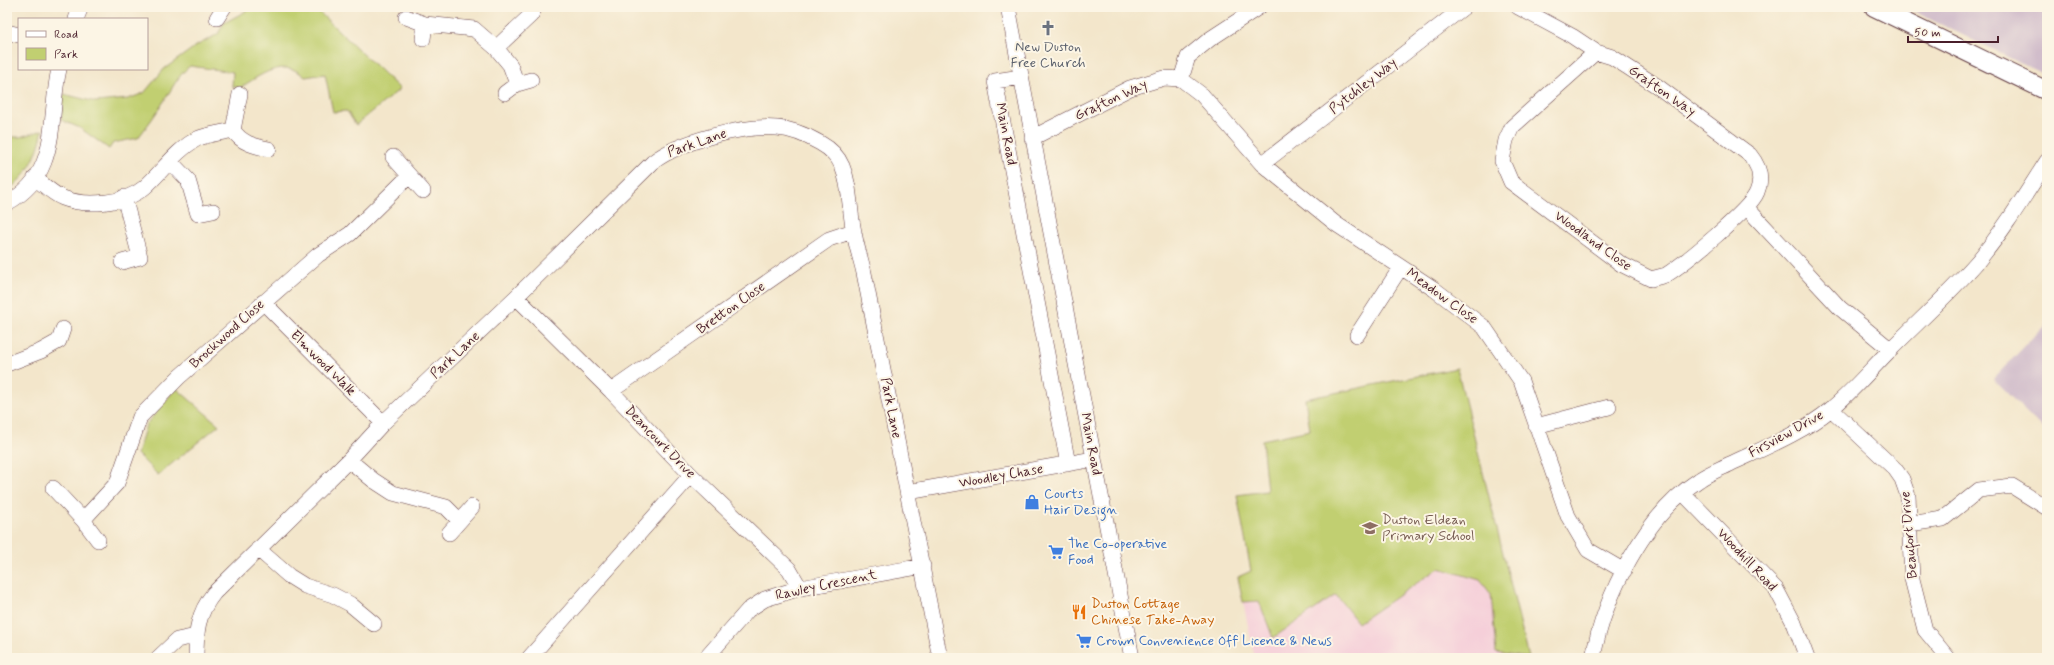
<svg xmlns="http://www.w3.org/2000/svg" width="2054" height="665" viewBox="0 0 2054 665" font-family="Mynerve,sans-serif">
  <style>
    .built { fill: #f5cfd9 }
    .industrial { fill: #d1bdcb }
    .green { fill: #c1cf71; stroke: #86774e }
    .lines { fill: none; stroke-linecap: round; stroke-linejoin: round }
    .minor-casing { stroke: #633d43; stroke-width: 16 }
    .major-casing { stroke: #633d43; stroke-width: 20 }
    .minor { stroke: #fff; stroke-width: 15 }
    .major { stroke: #fff; stroke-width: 18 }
    .labels { text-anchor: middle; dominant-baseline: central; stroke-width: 4; stroke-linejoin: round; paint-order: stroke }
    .worship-label { font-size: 14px; fill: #5b616d; stroke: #fcf5e5 }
    .street-label { font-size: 14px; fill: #4a1f2b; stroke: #fcf5e5 }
    .shop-label { font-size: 14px; fill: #366cbe; stroke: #fcf5e5; text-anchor: start }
    .education-label { font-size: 14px; fill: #785e54; stroke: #fcf5e5; text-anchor: start }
    .food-label { font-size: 14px; fill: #c56008; stroke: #fcf5e5; text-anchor: start }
  </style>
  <rect width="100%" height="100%" fill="#fcf5e5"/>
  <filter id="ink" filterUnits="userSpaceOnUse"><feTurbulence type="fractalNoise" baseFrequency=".025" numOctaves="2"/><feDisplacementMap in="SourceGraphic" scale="8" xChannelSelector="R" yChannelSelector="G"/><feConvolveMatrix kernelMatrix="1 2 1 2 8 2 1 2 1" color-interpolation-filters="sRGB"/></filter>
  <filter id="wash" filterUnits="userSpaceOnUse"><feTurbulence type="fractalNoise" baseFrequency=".012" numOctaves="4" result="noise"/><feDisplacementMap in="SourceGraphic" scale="16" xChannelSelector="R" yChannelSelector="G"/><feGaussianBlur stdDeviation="0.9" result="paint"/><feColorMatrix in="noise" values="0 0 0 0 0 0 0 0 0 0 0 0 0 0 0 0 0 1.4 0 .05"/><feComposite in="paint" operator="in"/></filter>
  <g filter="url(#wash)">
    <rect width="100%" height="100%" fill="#f3e6cb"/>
    <!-- built -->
    <path class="built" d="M1457,368L1529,658H1247L1254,655L1238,577L1251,571L1237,495L1267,491L1262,440L1310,430L1305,399Z"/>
    <!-- industrial -->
    <path class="industrial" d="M1905,7H2047V76Z
      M2047,323V433L1993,379Z"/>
    <!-- green -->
    <path class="green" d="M245,7H325L320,13L400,89L356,125L347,111L333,112L325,74L305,77C284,57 260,75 240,88L232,86L233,72L190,66C178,75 172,89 164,101C156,114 147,126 138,138L113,143L109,149L80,128L61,120L63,94L96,102L128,99L144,93L164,69L196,46L218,34L224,23L246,11Z
      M43,130C37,157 29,174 7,191V137H20Z
      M1457,368L1529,658L1496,653L1491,594L1480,580L1439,568L1358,623L1336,595L1273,638L1259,601L1243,602L1238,577L1251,571L1237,495L1267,491L1262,440L1310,430L1305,399Z
      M176,388L219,425L158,475L137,454L146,425Z"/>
  </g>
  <g filter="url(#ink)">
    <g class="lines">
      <defs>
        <path id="minor" d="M1008,7L1132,658
          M1518,7L1572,36L1596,52L1612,57L1657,86L1750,155C1759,166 1763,178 1757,192C1750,210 1685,263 1666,275L1651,279L1621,264L1511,182L1502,161L1506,140L1512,127L1596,52
          M406,17L425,24L474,29L496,48L531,15L535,7
          M217,18L224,7
          M76,19L81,7
          M7,32L19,35
          M423,39L425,24
          M496,48L510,65L517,84
          M1021,77L995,81L1068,464
          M1181,79L1202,95L1262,164L1336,224L1434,289L1484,327L1521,381L1568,516L1588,550L1624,571
          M1181,79L1188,57L1210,39L1259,7
          M505,93L517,84L531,80
          M240,94L233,130C241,143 254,146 269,149
          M1032,138L1130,88L1164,78L1181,79
          M393,157L423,191
          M170,161L188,180L198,214L213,211
          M1262,164L1464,7
          M35,178C44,185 53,194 63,198C86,207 125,204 145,187C162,172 176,150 197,139C207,134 221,133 233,130
          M7,203C61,175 48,118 59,69
          M1747,208L1840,308L1891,350
          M122,262L140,257L124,197
          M516,297L611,391L691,475L789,569L800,588
          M263,302L383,423
          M1357,335L1401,267
          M7,364L41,351L59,341L63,329
          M611,391L829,239L853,231
          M1831,409L1895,469L1902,479L1908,496L1912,579L1925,630L1948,658
          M1536,426L1609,407
          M349,460L373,480L393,493L446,507L459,520
          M53,488L83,520L98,540
          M908,492L1094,459
          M1683,493L1776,589L1794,623L1807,658
          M83,520L117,483L140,417L179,377L318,255L350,234L409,176
          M1909,524L1943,519L1979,490L2012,486L2047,508
          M449,533L472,507
          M258,549L289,576L305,586L333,595L350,604L374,624
          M158,658L177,640L196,636
          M196,658C196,632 197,614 214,593L349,460L383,423L516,297L653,162C680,141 743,125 777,128C792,129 806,135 820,143C829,148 838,156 842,166C851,187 849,210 854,232C856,246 861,259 864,273L940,658
          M529,658L691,475
          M706,658L748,610L765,599L800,588L923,566
          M1593,658C1604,596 1645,515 1699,480C1709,473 1720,469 1730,464C1764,448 1802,433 1831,409C1852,392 1871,369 1890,350C1919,321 1951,292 1978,261C2004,230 2025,195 2047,161"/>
        <path id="major" d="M1874,7L2047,91"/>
      </defs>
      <!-- minor casing -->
      <use href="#minor" class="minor-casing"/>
      <!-- major casing -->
      <use href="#major" class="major-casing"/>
      <!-- minor -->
      <use href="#minor" class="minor"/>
      <!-- major -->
      <use href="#major" class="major"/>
    </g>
  </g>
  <!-- icons -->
  <defs>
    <symbol id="church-bare" viewBox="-9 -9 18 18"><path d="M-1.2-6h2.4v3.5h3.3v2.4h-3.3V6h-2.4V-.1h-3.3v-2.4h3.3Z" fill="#6b7280" stroke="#fcf5e5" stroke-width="2.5" paint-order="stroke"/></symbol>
    <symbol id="shop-bare" viewBox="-9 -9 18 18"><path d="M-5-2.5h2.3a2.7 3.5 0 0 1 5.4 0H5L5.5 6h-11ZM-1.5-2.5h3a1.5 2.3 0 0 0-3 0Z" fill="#3f7fe0" stroke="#fcf5e5" stroke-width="2.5" paint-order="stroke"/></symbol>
    <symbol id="school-bare" viewBox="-9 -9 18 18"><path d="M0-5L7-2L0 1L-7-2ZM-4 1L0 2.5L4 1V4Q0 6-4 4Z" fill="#8d6e63" stroke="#fcf5e5" stroke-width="2.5" paint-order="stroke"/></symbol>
    <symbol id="supermarket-bare" viewBox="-9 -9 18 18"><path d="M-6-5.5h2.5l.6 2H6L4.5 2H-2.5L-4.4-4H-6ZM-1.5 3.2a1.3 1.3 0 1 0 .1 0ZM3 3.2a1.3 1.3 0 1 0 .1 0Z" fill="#3f7fe0" stroke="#fcf5e5" stroke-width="2.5" paint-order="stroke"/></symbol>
    <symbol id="restaurant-bare" viewBox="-9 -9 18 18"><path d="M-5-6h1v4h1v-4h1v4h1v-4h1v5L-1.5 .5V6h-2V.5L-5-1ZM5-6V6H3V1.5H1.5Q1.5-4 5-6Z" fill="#e8710a" stroke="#fcf5e5" stroke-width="2.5" paint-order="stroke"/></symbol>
  </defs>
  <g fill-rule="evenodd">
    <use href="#church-bare" x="1037" y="17" width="22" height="22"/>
    <use href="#shop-bare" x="1021" y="491" width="22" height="22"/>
    <use href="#school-bare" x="1359" y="517" width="22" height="22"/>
    <use href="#supermarket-bare" x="1045" y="541" width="22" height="22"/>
    <use href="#restaurant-bare" x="1068" y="601" width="22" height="22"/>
    <use href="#supermarket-bare" x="1073" y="630" width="22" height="22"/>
  </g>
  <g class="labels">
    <!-- worship labels -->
    <g class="worship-label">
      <text x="1048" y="47">New Duston<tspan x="1048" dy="16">Free Church</tspan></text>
    </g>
    <!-- street labels -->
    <g class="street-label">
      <text transform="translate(1363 86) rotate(-38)">Pytchley Way</text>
      <text transform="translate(1662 91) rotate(35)">Grafton Way</text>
      <text transform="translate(1111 100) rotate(-25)">Grafton Way</text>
      <text transform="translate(1006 134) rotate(79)">Main Road</text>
      <text transform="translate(697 143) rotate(-19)">Park Lane</text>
      <text transform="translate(1593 241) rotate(36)">Woodland Close</text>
      <text transform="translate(1442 296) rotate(36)">Meadow Close</text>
      <text transform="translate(731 308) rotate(-35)">Bretton Close</text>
      <text transform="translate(227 334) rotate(-42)">Brockwood Close</text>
      <text transform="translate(455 355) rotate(-43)">Park Lane</text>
      <text transform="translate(323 363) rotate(45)">Elmwood Walk</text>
      <text transform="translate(891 408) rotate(79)">Park Lane</text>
      <text transform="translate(1786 434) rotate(-29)">Firsview Drive</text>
      <text transform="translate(660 442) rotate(46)">Deancourt Drive</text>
      <text transform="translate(1091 444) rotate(79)">Main Road</text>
      <text transform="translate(1001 476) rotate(-10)">Woodley Chase</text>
      <text transform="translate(1909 535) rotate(-95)">Beaufort Drive</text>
      <text transform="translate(1747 560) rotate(47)">Woodhill Road</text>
      <text transform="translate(826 585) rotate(-12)">Rawley Crescent</text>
    </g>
    <!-- shop labels -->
    <g class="shop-label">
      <text x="1044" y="494">Courts<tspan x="1044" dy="16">Hair Design</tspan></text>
      <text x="1068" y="544">The Co-operative<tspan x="1068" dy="16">Food</tspan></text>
      <text x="1096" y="641">Crown Convenience Off Licence &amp; News</text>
    </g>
    <!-- education labels -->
    <g class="education-label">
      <text x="1382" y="520">Duston Eldean<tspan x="1382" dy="16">Primary School</tspan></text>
    </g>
    <!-- food labels -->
    <g class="food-label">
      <text x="1091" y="604">Duston Cottage<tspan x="1091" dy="16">Chinese Take-Away</tspan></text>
    </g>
  </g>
  <!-- margin -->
  <rect width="2054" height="665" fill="none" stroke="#fcf5e5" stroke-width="24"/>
  <!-- legend -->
  <rect x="18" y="18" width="130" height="52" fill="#fcf5e5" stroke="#b59f9b"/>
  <rect x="26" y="31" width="20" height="6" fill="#ffffff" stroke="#b59f9b"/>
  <text x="54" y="38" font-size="12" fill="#4a1f2b">Road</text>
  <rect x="26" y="48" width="20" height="12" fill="#c1cf71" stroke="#b59f9b"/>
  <text x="54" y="58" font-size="12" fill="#4a1f2b">Park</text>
  <!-- scale -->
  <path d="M1908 36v6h90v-6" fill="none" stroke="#4a1f2b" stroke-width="2"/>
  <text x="1914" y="36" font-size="12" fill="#4a1f2b" stroke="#fcf5e5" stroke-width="3" paint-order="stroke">50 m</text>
</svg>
